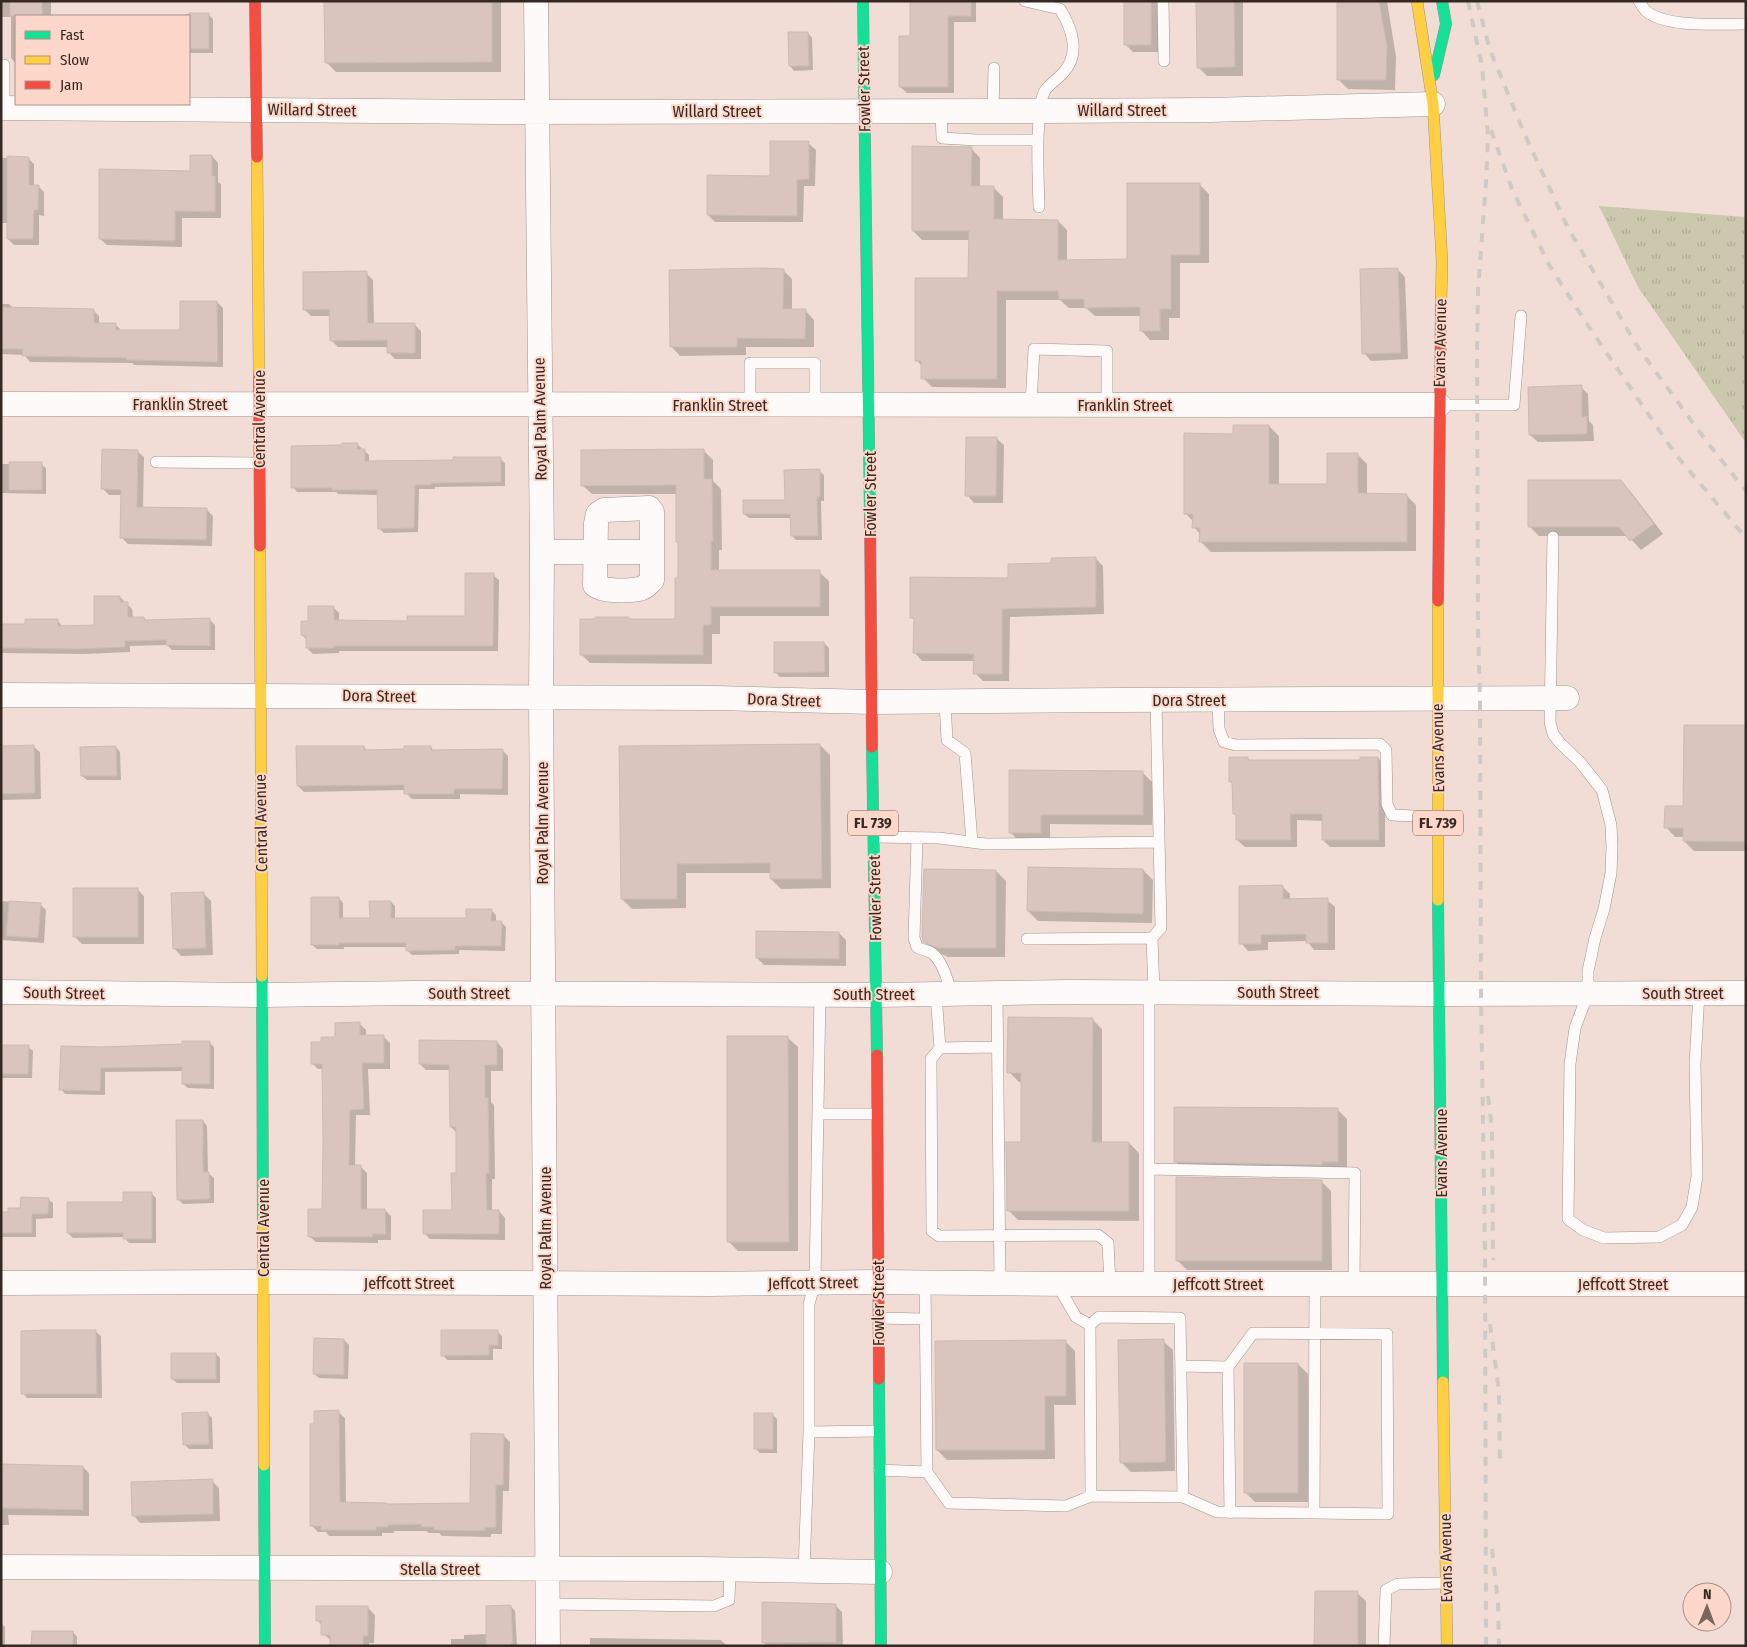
<svg xmlns="http://www.w3.org/2000/svg" width="1747" height="1647" viewBox="0 0 1747 1647" font-family="'Fira Sans Condensed',sans-serif">
  <style>
    .grass { fill: url(#grass-tufts) }
    .shadow { fill: #0003 }
    .building { fill: #d9c4be; stroke: #cbbbb6 }
    .lines { fill: none; stroke-linecap: round; stroke-linejoin: round }
    .lane-casing { stroke: #a2938d; stroke-width: 12 }
    .street-casing { stroke: #a2938d; stroke-width: 25 }
    .fast-casing { stroke: #a2938d; stroke-width: 12 }
    .slow-casing { stroke: #a2938d; stroke-width: 12 }
    .jam-casing { stroke: #a2938d; stroke-width: 12 }
    .lane { stroke: #fdfaf9; stroke-width: 11 }
    .street { stroke: #fdfaf9; stroke-width: 24 }
    .fast { stroke: #16e098; stroke-width: 11 }
    .slow { stroke: #ffcf43; stroke-width: 11 }
    .jam { stroke: #f24e42; stroke-width: 11 }
    .rail { stroke: #cfc9c7; stroke-width: 4; stroke-dasharray: 9 9; stroke-linecap: butt }
    .labels { text-anchor: middle; dominant-baseline: central; stroke-width: 4; stroke-linejoin: round; paint-order: stroke }
    .shield { fill: #fdd7c9; stroke: #725c55; stroke-width: 1 }
    .shield-label { font-size: 15px; font-weight: bold; fill: #362823 }
    .street-label { font-size: 16px; fill: #362823; stroke: #fdd7c9 }
  </style>
  <defs>
    <pattern id="grass-tufts" width="24" height="20" patternUnits="userSpaceOnUse" patternTransform="scale(1.25)"><rect width="24" height="20" fill="#cbc8ad"/><path d="M3 7l-1-3M5 7V3M7 7l1-3M15 17l-1-3M17 17v-4M19 17l1-3" fill="none" stroke="#afac95"/></pattern>
  </defs>
  <rect width="100%" height="100%" fill="#f1ddd5"/>
  <!-- grass -->
  <path class="grass" d="M1599,206L1746,217V443L1638,287Z"/>
  <!-- shadow -->
  <path class="shadow" d="M1,1H51V16H16V64L11,58V17H1Z
    M326,1H501V72H336L326,62Z
    M911,1H976V22H954V93H907L900,87L911,37Z
    M1125,1H1158V52H1133L1126,45Z
    M1197,1H1243V76H1207L1198,67Z
    M1338,1H1387L1396,57L1395,90L1348,89L1338,79Z
    M186,14L209,15L213,19V53H189V16H186Z
    M808,33L812,38L813,70L794,71L790,66Z
    M808,143L816,150L815,186H804L803,222H715L708,215L771,177Z
    M971,148L980,158V188H994L1003,197V220L1058,221L1067,230V261H1128L1199,184L1209,194V263H1180V318H1169V340H1150L1141,330V316H1095L1086,308H1069L1060,300H1006V388L932,387L923,378V367L916,360L970,279V240H922L913,231Z
    M212,156L218,163V182L221,184V218H182V247L107,245L100,239Z
    M1,158H28L34,164V186H38L44,192V216L39,215V245H14L8,239V223H1Z
    M1397,269L1405,277L1408,359L1371,361L1364,353Z
    M783,270L792,279V310H805L814,320V347H746V355L680,356L671,346Z
    M366,273L373,280L374,324H414L421,331V359H395L388,352V347H338L331,340V316H311L304,309Z
    M217,302L223,308V367L134,365L132,363L30,362L24,355L1,354V304H9L13,308L93,310L99,316V324L116,325L122,331L182,332Z
    M1581,387L1588,394L1589,421L1593,425L1594,441L1538,442L1530,435Z
    M1269,426L1279,436V485L1328,486L1357,454L1367,464V495H1406L1416,505V551L1211,552L1201,542V535L1194,527V522L1185,513L1234,435Z
    M996,438L1004,445L1003,503H974L967,495Z
    M357,444L369,455V462L454,461L500,459L505,463V486L435,487V489H419L418,532L384,533L379,528L378,495L338,494L336,492H297L293,487Z
    M703,450L713,460V481L721,489L722,550H719V572H819L829,581V616H720V634H712V664L590,663L581,654L628,618L631,621H676L679,543L677,494H592L582,485Z
    M137,451L144,457L143,508L206,509L213,516L212,546L128,544L122,538V495H109L103,489Z
    M1,464H41L46,468V494L1,493Z
    M819,471L824,475V501H821L822,540H796L792,536V518H749L744,514L786,501Z
    M1621,481L1631,492L1663,534L1641,550L1628,536H1539L1529,526Z
    M1095,558L1103,566L1104,614L1010,617L1009,681H983L975,673V661H922L915,653V620L911,617L1053,564Z
    M493,575L499,580L498,651H339V653L313,654L307,648V640L302,635L309,622L333,607L339,613V621L408,622L466,617Z
    M120,597L132,609L133,618H144L147,621L210,620L215,625V650H172L167,645L130,646V652L84,654L1,653V625L26,626L57,620L63,627H95Z
    M824,643L829,648V677H780L775,672Z
    M1746,727V851H1694L1684,841V837H1675L1666,827L1685,807Z
    M820,745L830,755L831,888L781,889L771,879V873H686V908L632,909L622,899Z
    M33,746L40,752L41,799L1,800V747Z
    M116,747L120,752L121,780H87L82,776Z
    M364,747L368,751H406L431,747L434,751L502,750L508,756V795L460,794V799H412L406,793V790L304,792L298,786Z
    M1247,758L1251,762L1361,761L1378,758L1385,765V847H1330L1323,840V821L1297,820V847H1245L1237,840V817L1234,813V785L1230,781Z
    M1011,771L1142,772L1152,782V825L1050,824V842H1020L1010,832Z
    M1143,870L1153,880L1152,923L1038,921L1028,911Z
    M996,871L1006,881L1005,957H948L935,951L924,941Z
    M1283,887L1290,894V900H1327L1335,907V950H1314L1307,941L1268,942V950L1248,951L1241,943Z
    M137,889L144,896V944H82L75,937Z
    M204,894L211,901L213,955L181,956L174,948Z
    M339,898L343,903V919H371L391,902L395,906V920H467L491,910L496,915V923L501,922L506,927L505,951L459,950V954L412,955L407,950V947H344V949H317L312,945Z
    M1,901L40,904L46,910L44,943L1,940Z
    M839,933L846,940V966L764,965L757,958Z
    M1092,1019L1102,1029V1143H1129L1139,1153V1221L1018,1220L1008,1210L1022,1143V1082H1019L1009,1072Z
    M360,1024L366,1030V1037H384L390,1043V1069H368L370,1115H356L355,1167H361L367,1173V1210H385L391,1216V1240H378V1243L316,1242L309,1236L324,1210L323,1069H318L312,1063L322,1043L336,1038Z
    M788,1038L798,1047V1251H738L729,1242Z
    M497,1042L503,1049V1071H491V1102L494,1105L495,1179H492V1211H499L505,1218V1240L430,1239L424,1233L453,1211L457,1175V1133L451,1127L450,1070H426L420,1064Z
    M210,1043L214,1047V1089L188,1088L183,1084V1071L105,1072V1095L65,1094L61,1089L103,1048Z
    M1,1046L28,1047L33,1051L32,1078H1Z
    M1337,1109L1347,1119V1172L1185,1171L1175,1161Z
    M203,1121L207,1126L208,1173L214,1178V1203L183,1204L178,1199Z
    M1321,1181L1331,1191L1332,1270H1187L1177,1260Z
    M151,1193L156,1198V1243H129L124,1237L73,1238L68,1233L124,1203Z
    M48,1199L53,1203V1218L36,1219V1237H1V1213H10L22,1210Z
    M497,1331L502,1336V1349H493V1360H447L443,1355Z
    M96,1332L101,1336L102,1398H27L23,1393Z
    M344,1340L349,1345L348,1379L319,1378L314,1374Z
    M1065,1341L1075,1351L1076,1405H1054L1055,1459L947,1460L937,1450Z
    M1163,1341L1173,1350L1175,1471L1131,1472L1121,1462Z
    M216,1354L220,1358V1383H177L172,1379Z
    M1298,1364L1308,1374V1502H1255L1245,1492Z
    M338,1412L345,1418L346,1503L388,1505L472,1504L503,1435L510,1442L509,1491H503L502,1534H491V1537L442,1536L439,1533H429L426,1531H394V1533H382V1536H329L326,1532H318L312,1526L316,1425Z
    M208,1414L212,1418L213,1449H189L184,1444Z
    M772,1414L777,1419V1453H760L755,1448Z
    M83,1467L89,1473V1516L8,1515L9,1525H1V1485Z
    M212,1481L219,1488L220,1521L140,1523L133,1515Z
    M1357,1593L1366,1601V1646H1316Z
    M835,1605L842,1612L843,1646H767L763,1642Z
    M367,1607L375,1615L374,1643H369V1646H332V1641L323,1634V1626L317,1620Z
    M511,1607L515,1611L517,1646H451V1639H464V1635L487,1634Z
    M1,1623L5,1627V1646H1Z
    M73,1632L77,1637V1646H33Z
    M590,1638L721,1640L727,1646H590Z"/>
  <!-- building -->
  <path class="building" d="M10,1H42V16H10Z
    M324,1H492V62L325,63Z
    M910,1H971V16H948V87H899V36H910Z
    M1124,1H1151V45H1124Z
    M1196,1H1234L1235,67L1197,68Z
    M1337,1H1379L1387,46L1386,80H1337Z
    M189,13H209V49H189Z
    M788,32H808L809,66H789Z
    M770,141H809V179L797,180V216L707,215V175L770,176Z
    M912,146L972,147L971,186H994V219L1058,220V260L1127,259V183H1200V255H1171V309H1160V331H1140V307L1084,308V299H1059L1058,291H997V379H921V361H915V278H968L969,231H912Z
    M190,155H212V176H215V212L175,211V241L99,239V169L190,171Z
    M7,156L29,157V185H39L38,210H34L33,239H7Z
    M763,268L784,269L783,309H806L805,339L737,338V347H670L669,270Z
    M1398,268L1401,353L1362,354L1360,269Z
    M367,271L368,323H415V353H387V340L330,341L329,309L303,310V272Z
    M180,301H217L218,362L127,360V358L22,356L23,349H1V307L94,309V323H116V330H180Z
    M1582,385V417L1587,416V434L1529,435L1528,387Z
    M1233,425H1269V484H1327V453H1358V493L1407,494V542H1199L1200,528H1192L1193,514H1184V433L1233,434Z
    M966,437H997L996,496H965Z
    M342,443H358L357,449H365V461L453,460V457H501V482L431,483V485H415L414,528L378,529L377,490H332V488H291V446L341,445Z
    M102,449L138,450L137,507L207,508L206,540L120,538L121,490L101,489Z
    M704,449V479H712L713,541H711V570H820V607H711V625H703V655H580V619H595V617H629V619H675V578H678V542H676V485L581,486V450Z
    M9,462H42V490H9Z
    M820,469V497H817L818,536H791L790,514H743V500H785L784,470Z
    M1528,480H1621L1654,524L1630,541L1619,527H1528Z
    M1096,557V607L1002,609V674H973L974,654L913,653L914,618H910V577L1008,578V564L1051,563V558Z
    M465,573H494L493,646H334V648H306V636L301,635V621H308V606H334V620L407,621V616H465Z
    M94,596H120V602H128V617H144V620L210,618V646L166,645V640L125,641V647L78,649L1,648V624H25V619H58V626L94,625Z
    M774,642H824L825,672L774,673Z
    M1684,725H1746V842L1683,841V828H1664L1665,806H1683Z
    M820,744L822,879H770V863L677,864V899H621L619,746Z
    M34,745L35,793L1,794V746Z
    M116,746L117,776H81L80,747Z
    M296,746H364V750L404,749V746H431V750L503,749L502,789H454V794H404V785L297,786Z
    M1229,757H1248V760H1360V757H1378L1379,840H1322V814H1290L1291,840H1236V814H1233L1232,782H1229Z
    M1009,770L1143,771V815H1041V833H1009Z
    M1028,867L1143,869V914L1027,911Z
    M924,869L996,870V948H937L923,942L922,937Z
    M1283,885V899L1328,898V943H1306V934L1261,935V944H1239V886Z
    M73,888H138V937H73Z
    M204,892L206,948L173,949L171,893Z
    M311,897H339V918H370L369,901H391V918H466V909H492L491,921H502L501,946H455V950L406,951V943H339V945H311Z
    M9,901L41,903L38,938L6,936Z
    M756,931L839,932V959L756,958Z
    M1008,1017L1093,1018L1092,1142H1129V1211H1007L1006,1142H1021V1073H1007Z
    M360,1022V1035H384V1063H362L364,1109L350,1110L349,1165H361V1209H385L386,1234H373L372,1237H308V1209H322L323,1142L322,1064H311V1042H321V1037H335V1023Z
    M727,1036H788L789,1242H727Z
    M419,1040L497,1041V1065H485V1098H488L489,1144V1173H486L487,1210H499V1234H423V1210H452L451,1173H456V1127H450L449,1065L419,1064Z
    M182,1041H210V1084H182V1067L101,1068L100,1091L59,1090L61,1046L103,1047L182,1044Z
    M1,1045H29L28,1074H1Z
    M1174,1107L1338,1108V1162H1322V1165L1174,1162Z
    M176,1120H203V1172H209L210,1199L177,1200Z
    M1176,1177L1322,1180V1261H1176Z
    M123,1192H152V1239H123V1233H67V1202H123Z
    M21,1197L49,1198L48,1214H32V1233H1V1212H8V1208H20Z
    M45,1330H96L97,1394H21V1331Z
    M441,1330H498V1345H489V1355L441,1356Z
    M314,1338L344,1339V1375L313,1374Z
    M1164,1339L1166,1462L1120,1463L1118,1340Z
    M1066,1340V1396H1045V1450H936L935,1341Z
    M171,1353H216V1379H171Z
    M1244,1363H1298V1493H1244Z
    M339,1410L340,1502L387,1503V1504L470,1503L471,1433L504,1434L503,1485H496V1527L485,1528V1531L434,1530V1527H421V1524L388,1525V1527H376V1530H321V1526H310V1424H314V1411Z
    M208,1412L209,1444L183,1445L182,1413Z
    M754,1413H773V1449H754Z
    M1,1464L83,1466V1510L1,1508Z
    M213,1479V1514L132,1516L131,1482Z
    M1315,1591H1358V1646H1314Z
    M762,1602L836,1604V1642L762,1643Z
    M511,1605L513,1643H511V1646H486V1606Z
    M316,1606H368V1636H363V1646H330V1635H321V1621H316Z
    M32,1631H73V1646H31Z"/>
  <g class="lines">
    <defs>
      <path id="lane" d="M1025,1L1060,9C1072,28 1081,54 1063,73C1052,85 1044,85 1041,103C1036,137 1038,172 1039,207
        M1163,1L1164,61
        M1639,1C1641,4 1643,8 1646,11C1666,28 1720,24 1746,24
        M1,65H4V108
        M941,111L942,138L976,140H1038
        M993,111L994,68
        M1031,404L1034,349L1107,351V404
        M750,405V363H815V405
        M1441,405H1514L1521,316
        M156,462L259,463
        M1553,537L1550,722L1553,734L1560,743L1580,762L1602,790L1611,825L1612,847L1611,873L1604,909L1595,938L1588,971V993L1575,1028L1570,1064L1568,1219L1583,1230L1604,1238L1659,1237L1682,1225L1692,1207L1697,1176L1695,1064L1699,993
        M1218,700L1219,729L1224,742L1236,745L1380,744L1386,750L1387,804L1392,815L1438,817
        M945,702L947,740L965,753L972,842
        M874,837L939,838L986,844L1159,842
        M917,838L914,938L917,947C921,950 927,950 932,953C943,962 948,980 951,994
        M1152,938L1154,992
        M1027,939L1152,938L1161,928L1156,700
        M1149,992V1284
        M997,993L1000,1283
        M936,994L940,1048
        M997,1047L940,1048L931,1059L932,1231L939,1236L1098,1235L1108,1243L1110,1284
        M818,1114H877
        M1149,1169L1355,1173L1354,1284
        M925,1282L927,1472
        M1057,1284L1076,1317L1090,1325
        M878,1318L925,1319
        M1181,1366L1228,1367L1253,1333L1387,1334L1388,1514L1314,1513
        M1228,1367L1230,1513
        M809,1432V1304L815,1282L820,994
        M879,1470L927,1472L949,1503L1066,1506L1091,1496
        M1183,1497L1180,1318L1099,1317L1090,1325L1091,1496L1183,1497L1217,1512L1314,1513L1315,1284
        M804,1571L809,1432L879,1431
        M548,1604L714,1606L729,1600L730,1569
        M1384,1646L1386,1590L1398,1584L1447,1583"/>
      <path id="street" d="M536,1L542,552L541,698L548,1646
        M1,108L500,112L1041,111L1210,110L1433,104
        M1,404L1439,405
        M649,508L652,512V580C648,584 645,588 639,589C629,591 603,592 595,585L596,523L598,514L604,510Z
        M542,552H652
        M1,695L715,698L871,702L1119,700L1567,698
        M1,992L263,995L416,993L877,995L1069,992L1438,994L1746,993
        M1,1283L263,1282L709,1284L878,1282L1074,1284H1746
        M1,1567L701,1569L880,1572"/>
      <path id="fast" d="M863,1L870,518
        M1434,75L1446,24L1442,1
        M872,747L877,1055
        M1438,900L1443,1382
        M262,976L263,1226
        M879,1379L881,1646
        M264,1465L265,1646"/>
      <path id="slow" d="M1417,1L1433,104L1442,261L1441,306
        M257,157L259,375
        M260,546L262,976
        M1438,601V900
        M263,1226L264,1465
        M1443,1382L1447,1646"/>
      <path id="jam" d="M255,1L257,157
        M259,375L260,546
        M870,518L872,747
        M1438,601L1441,306
        M877,1055L879,1379"/>
    </defs>
    <!-- lane casing -->
    <use href="#lane" class="lane-casing"/>
    <!-- street casing -->
    <use href="#street" class="street-casing"/>
    <!-- fast casing -->
    <use href="#fast" class="fast-casing"/>
    <!-- slow casing -->
    <use href="#slow" class="slow-casing"/>
    <!-- jam casing -->
    <use href="#jam" class="jam-casing"/>
    <!-- lane -->
    <use href="#lane" class="lane"/>
    <!-- street -->
    <use href="#street" class="street"/>
    <!-- fast -->
    <use href="#fast" class="fast"/>
    <!-- slow -->
    <use href="#slow" class="slow"/>
    <!-- jam -->
    <use href="#jam" class="jam"/>
    <!-- rail -->
    <path class="rail" d="M1468,1L1482,66L1488,136L1486,182L1478,291L1477,351L1478,630L1480,698L1481,993L1485,1254L1486,1646
      M1477,1L1490,50L1524,133L1568,228L1639,349L1707,442L1746,491
      M1491,130L1512,189L1549,265L1587,324L1676,455L1746,538
      M1488,1096L1492,1129L1493,1260
      M1490,1324L1499,1391L1500,1467
      M1492,1549L1498,1602L1499,1646"/>
  </g>
  <g class="labels">
    <!-- shield labels -->
    <g class="shield">
      <rect x="848" y="810.5" width="50" height="25" rx="4"/>
      <rect x="1413" y="810.5" width="50" height="25" rx="4"/>
    </g>
    <g class="shield-label">
      <text x="873" y="823">FL 739</text>
      <text x="1438" y="823">FL 739</text>
    </g>
    <!-- street labels -->
    <g class="street-label">
      <text transform="translate(864 89) rotate(-91)">Fowler Street</text>
      <text transform="translate(312 110) rotate(1)">Willard Street</text>
      <text x="1122" y="110">Willard Street</text>
      <text x="717" y="111">Willard Street</text>
      <text transform="translate(1440 343) rotate(-89)">Evans Avenue</text>
      <text x="180" y="404">Franklin Street</text>
      <text x="720" y="405">Franklin Street</text>
      <text x="1125" y="405">Franklin Street</text>
      <text transform="translate(259 419) rotate(-90)">Central Avenue</text>
      <text transform="translate(540 419) rotate(-91)">Royal Palm Avenue</text>
      <text transform="translate(870 494) rotate(-90)">Fowler Street</text>
      <text transform="translate(379 696) rotate(1)">Dora Street</text>
      <text transform="translate(784 700) rotate(2)">Dora Street</text>
      <text x="1189" y="700">Dora Street</text>
      <text transform="translate(1438 748) rotate(-91)">Evans Avenue</text>
      <text transform="translate(261 823) rotate(-91)">Central Avenue</text>
      <text transform="translate(542 823) rotate(-90)">Royal Palm Avenue</text>
      <text transform="translate(875 898) rotate(-91)">Fowler Street</text>
      <text x="1278" y="992">South Street</text>
      <text transform="translate(64 993) rotate(1)">South Street</text>
      <text x="469" y="993">South Street</text>
      <text x="1683" y="993">South Street</text>
      <text x="874" y="994">South Street</text>
      <text transform="translate(1441 1153) rotate(-90)">Evans Avenue</text>
      <text transform="translate(263 1228) rotate(-90)">Central Avenue</text>
      <text transform="translate(545 1228) rotate(-90)">Royal Palm Avenue</text>
      <text x="409" y="1283">Jeffcott Street</text>
      <text transform="translate(813 1283) rotate(-1)">Jeffcott Street</text>
      <text x="1218" y="1284">Jeffcott Street</text>
      <text x="1623" y="1284">Jeffcott Street</text>
      <text transform="translate(878 1303) rotate(-90)">Fowler Street</text>
      <text transform="translate(1446 1558) rotate(-91)">Evans Avenue</text>
      <text x="440" y="1569">Stella Street</text>
    </g>
  </g>
  <!-- border -->
  <rect width="1747" height="1647" fill="none" stroke="#362823" stroke-width="5"/>
  <!-- legend -->
  <rect x="15" y="15" width="175" height="90" fill="#fdd7c9" stroke="#ad9187"/>
  <rect x="25" y="31" width="25" height="8" fill="#16e098" stroke="#ad9187"/>
  <text x="60" y="40" font-size="15" fill="#362823">Fast</text>
  <rect x="25" y="56" width="25" height="8" fill="#ffcf43" stroke="#ad9187"/>
  <text x="60" y="65" font-size="15" fill="#362823">Slow</text>
  <rect x="25" y="81" width="25" height="8" fill="#f24e42" stroke="#ad9187"/>
  <text x="60" y="90" font-size="15" fill="#362823">Jam</text>
  <!-- north arrow -->
  <g transform="translate(1707 1607) rotate(1)"><circle r="24" fill="#fdd7c9" stroke="#ad9187"/>
  <path d="M0-4L9 19L0 12L-9 19Z" fill="#776761"/>
  <text y="-8" font-size="14" font-weight="bold" text-anchor="middle" fill="#362823">N</text>
  </g>
</svg>
